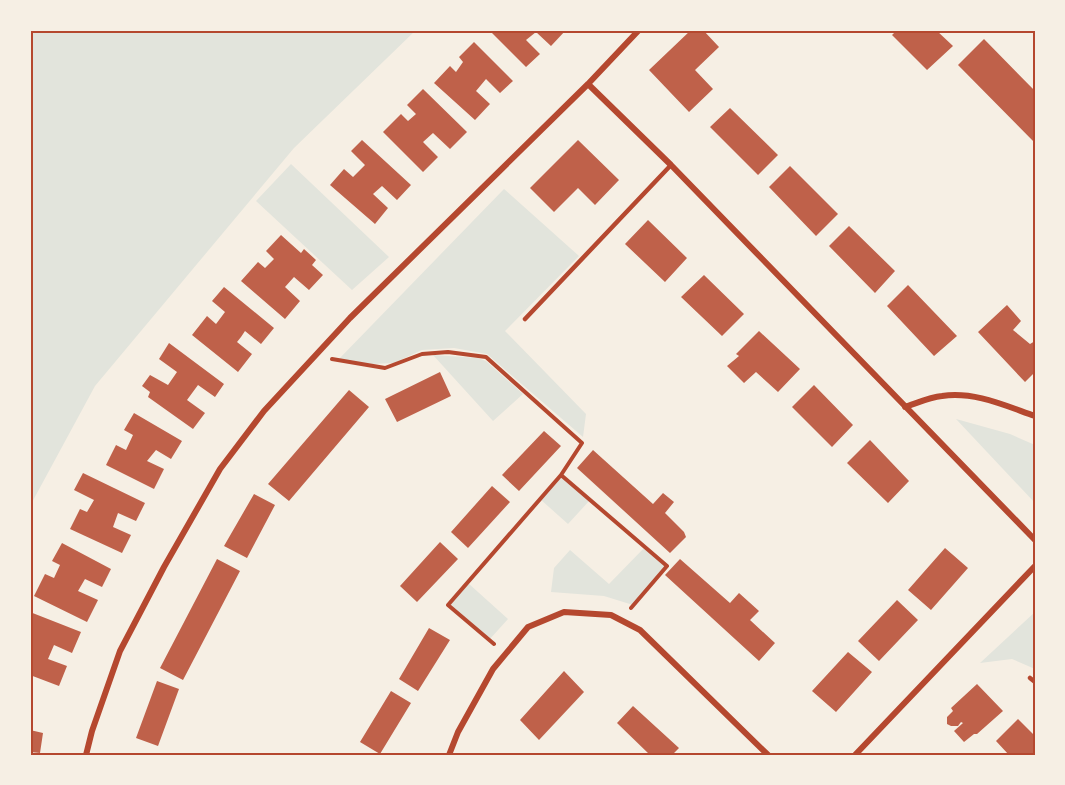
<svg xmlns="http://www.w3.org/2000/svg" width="1065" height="785" viewBox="0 0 1065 785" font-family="Raleway,sans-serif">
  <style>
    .green { fill: #e2e4dc }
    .building { fill: #bf614a }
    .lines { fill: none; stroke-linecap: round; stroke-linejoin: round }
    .path { stroke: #b5482f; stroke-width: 4 }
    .service { stroke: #b5482f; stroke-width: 4.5 }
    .minor { stroke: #b5482f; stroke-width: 6 }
    .neatline { fill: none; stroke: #b5482f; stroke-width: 2 }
  </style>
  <rect width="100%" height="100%" fill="#f6efe4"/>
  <!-- green -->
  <path class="green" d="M30,30H416L294,148L95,386L30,506Z
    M291,164L389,257L352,290L256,201Z
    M504,189L579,256L505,331L586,414L583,437L487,354L454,348L422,350L394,363L372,364L338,360Z
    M433,355L478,358L486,361L523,394L493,421Z
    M956,419L1010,434L1035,445V503Z
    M561,475L590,500L568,524L540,499Z
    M645,547L667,566L633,605L604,596L551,592L554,568L570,550L609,584Z
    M468,583L508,619L489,640L448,605Z
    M1035,612V669L1012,659L980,663Z"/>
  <!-- building -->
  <path class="building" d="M489,30H566L551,46L536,32L526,40L540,54L526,67Z
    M691,30H703L719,47L695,70L713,89L689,112L649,70Z
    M897,30H936L953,46L927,70L892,35Z
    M984,39L1035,91V143L958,65Z
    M474,42L513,81L500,93L486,79L476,91L490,104L475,120L434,83L450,66L456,72L463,62L459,57Z
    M423,89L467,132L450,149L433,133L423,142L438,157L423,172L383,132L401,114L408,121L416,114L407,105Z
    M730,108L778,155L758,175L710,127Z
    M362,140L411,185L397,200L382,186L373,194L388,208L375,224L330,185L344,169L353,177L365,165L351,151Z
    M578,140L619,180L595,205L578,188L554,212L530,188Z
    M790,166L838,214L816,236L769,187Z
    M648,220L687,258L665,282L625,244Z
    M849,226L895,271L875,293L829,246Z
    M281,235L301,253L304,249L316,260L312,265L323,275L309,290L294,277L285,287L300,301L285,319L241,281L258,262L265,268L274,259L266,251Z
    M704,275L744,314L722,336L681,297Z
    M908,285L957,336L934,356L887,306Z
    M224,287L274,328L261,344L245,331L241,337L237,342L252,354L238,372L192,335L207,316L216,324L225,312L212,301Z
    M1007,305L1021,321L1013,330L1030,344L1035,341V372L1025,382L978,332Z
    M759,331L800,369L778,392L756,372L744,383L727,366L739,356L736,354Z
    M169,343L224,384L215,397L198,385L187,400L205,413L193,429L148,397L150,392L142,386L150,375L168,385L177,372L159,359Z
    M440,372L451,396L397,422L385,399Z
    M814,385L853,425L832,447L792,407Z
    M349,390L369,407L289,501L268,484Z
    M134,413L182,441L171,459L156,450L147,461L164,469L154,489L106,465L116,445L126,450L133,435L124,430Z
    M544,431L561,446L519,491L502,475Z
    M870,440L909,481L888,503L847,463Z
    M593,450L653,504L663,493L674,502L665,513L684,532L686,537L670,553L577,468Z
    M83,473L145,503L136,521L118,513L113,527L131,535L122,553L70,529L80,509L87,512L94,500L74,490Z
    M492,486L510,502L468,548L451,532Z
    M254,494L275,505L247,558L224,546Z
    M440,542L458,559L417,602L400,586Z
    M62,543L111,569L102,587L85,579L78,591L98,600L87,622L34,596L45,574L54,578L60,565L52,561Z
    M945,548L968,568L931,610L908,590Z
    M217,559L240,571L183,680L160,668Z
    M680,559L730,603L739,593L759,611L750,620L775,643L759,661L665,575Z
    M897,600L918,620L879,661L858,641Z
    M30,612L81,632L72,653L54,645L48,659L67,666L59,686L30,675Z
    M429,628L450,640L418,691L399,679Z
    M848,652L872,672L836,712L812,691Z
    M564,671L584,692L539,740L520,720Z
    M157,681L179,689L158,746L136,738Z
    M977,684L1003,711L977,734H974L964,742L954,731L963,723L961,722L958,726H951L947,724V717L953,711L951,708Z
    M391,691L411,703L380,754L360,742Z
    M633,706L679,748L672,755H650L617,723Z
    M1018,719L1035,736V755H1009L996,741Z
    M30,730L43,733L40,753L30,752Z"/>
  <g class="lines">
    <!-- path -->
    <path class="path" d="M332,359L385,368L422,354L448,352L486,357L582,443L561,475
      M494,644L448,605L561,475L667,566L631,608"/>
    <!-- service -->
    <path class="service" d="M525,319L671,165
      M1030,678L1035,682"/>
    <!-- minor -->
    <path class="minor" d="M588,84L671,165L1035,540
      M905,407C917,403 930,397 942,396C974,391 1006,406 1035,416
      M86,755L92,731L120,651L164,567L220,469L264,411L350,318L588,84L639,30
      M449,755L458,732L493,669L528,627L564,612L611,615L640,630L768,755
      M855,755L1035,566"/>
  </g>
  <!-- border -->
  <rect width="1065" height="785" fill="none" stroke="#f6efe4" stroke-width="63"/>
  <rect x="32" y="32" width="1002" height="722" class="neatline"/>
</svg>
